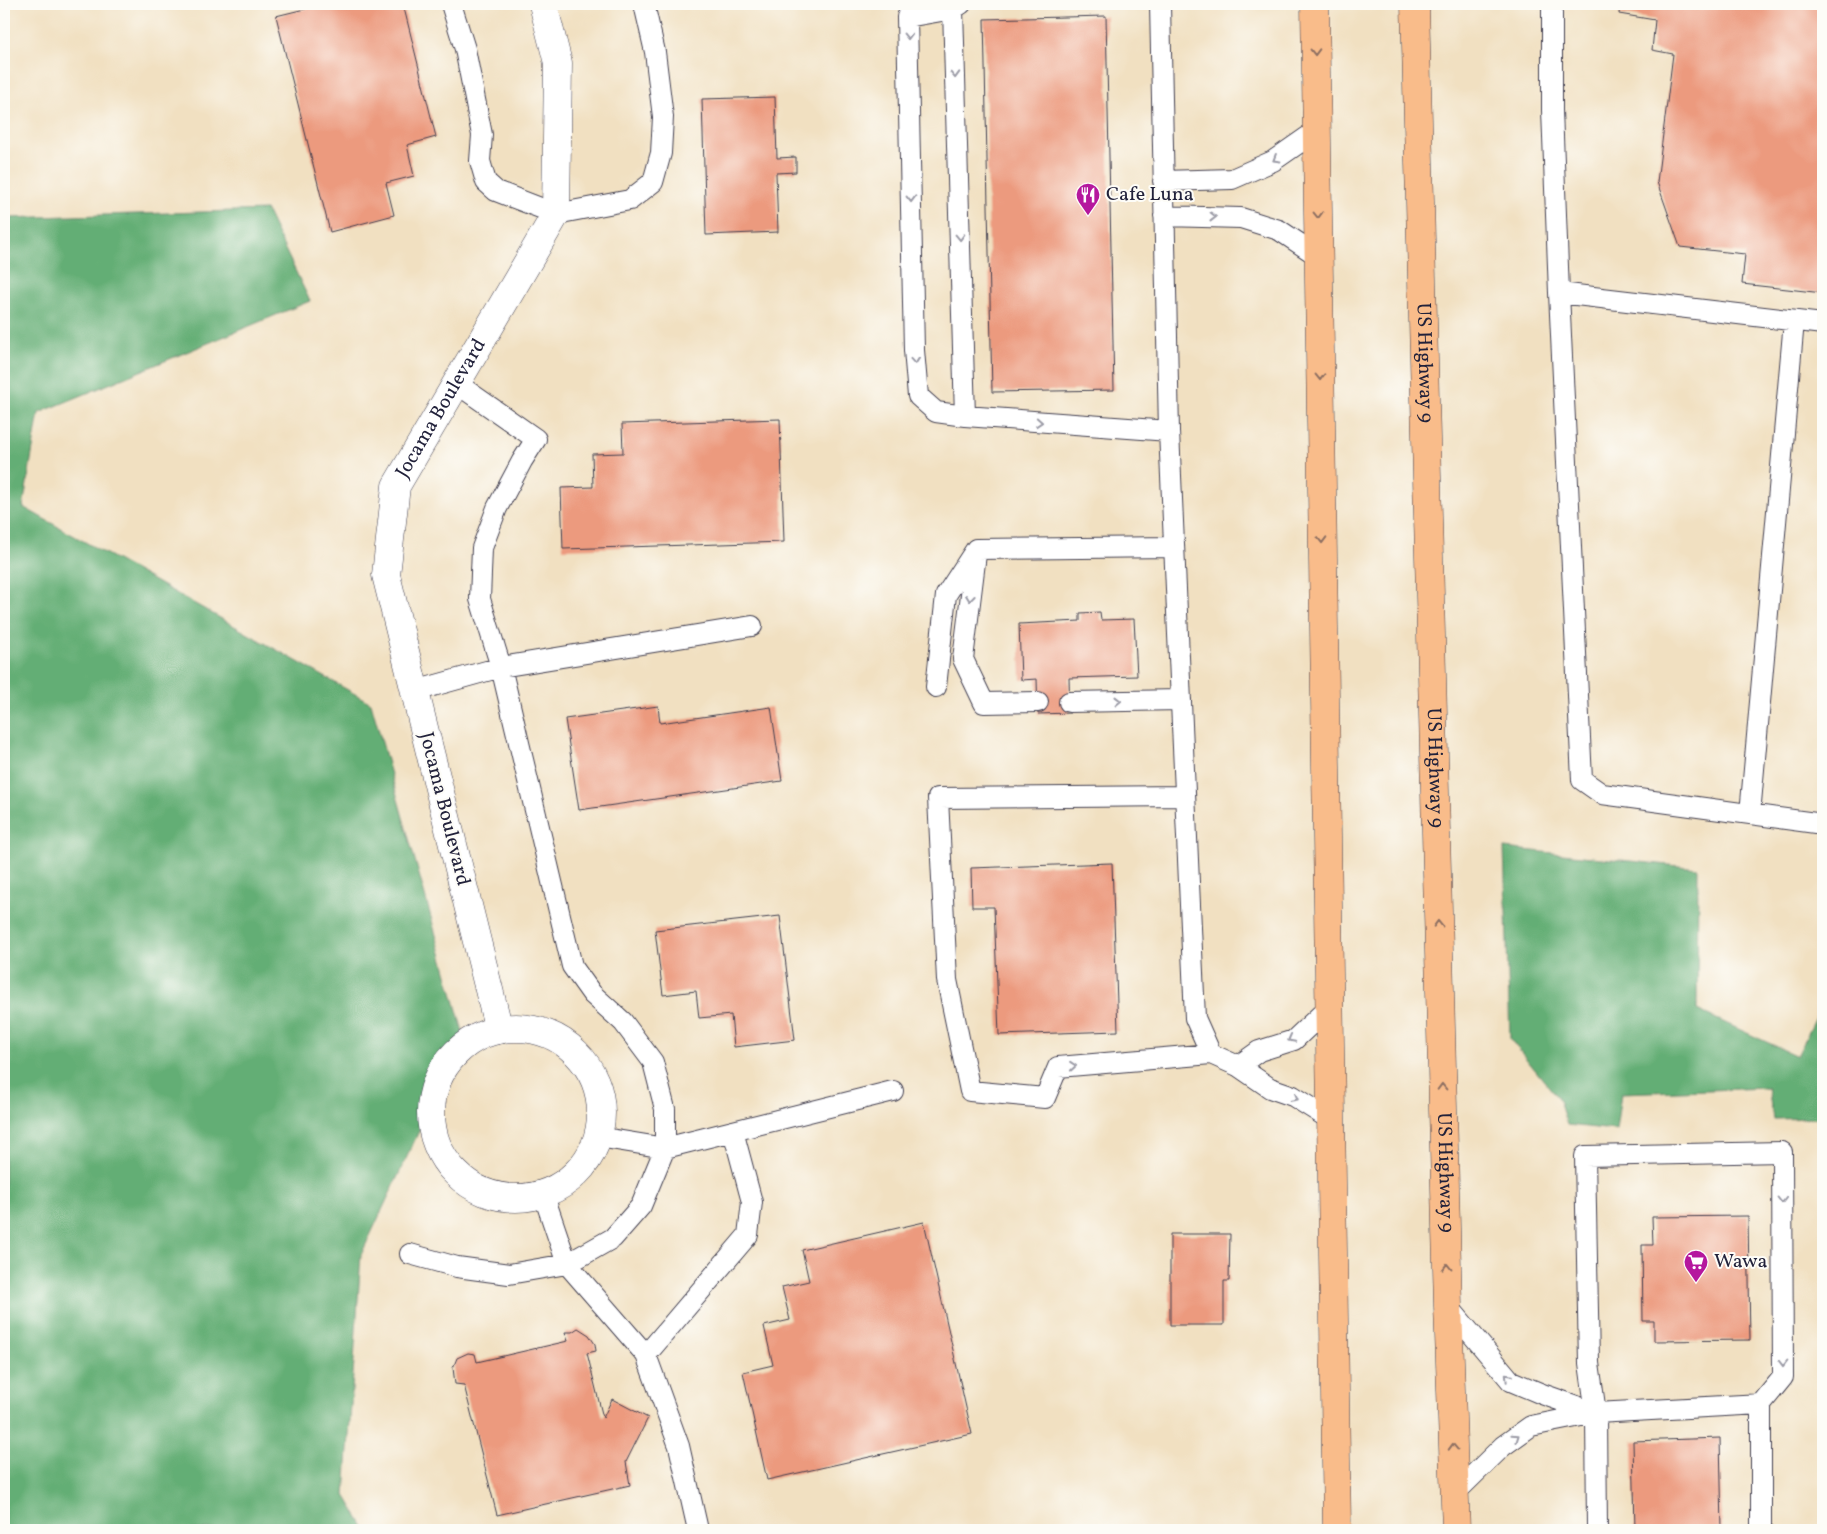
<svg xmlns="http://www.w3.org/2000/svg" width="1827" height="1534" viewBox="0 0 1827 1534" font-family="Vollkorn,serif">
  <style>
    .forest { fill: #64ae75; stroke: #436858 }
    .building { fill: #ec9a7e }
    .lines { fill: none; stroke-linecap: round; stroke-linejoin: round }
    .lane-casing { stroke: #413e4f; stroke-width: 22 }
    .street-casing { stroke: #413e4f; stroke-width: 29 }
    .highway-casing { stroke: #413e4f; stroke-width: 29 }
    .lane { stroke: #fff; stroke-width: 20 }
    .street { stroke: #fff; stroke-width: 28 }
    .highway { stroke: #f9bc8a; stroke-width: 28 }
    .oneway { stroke: #9c9ca7 }
    .oneway2 { stroke: #8e6f62 }
    .labels { text-anchor: middle; dominant-baseline: central; stroke-width: 4; stroke-linejoin: round; paint-order: stroke }
    .poi-label { font-size: 20px; fill: #22223b; stroke: #fdfcf7; text-anchor: start }
    .street-label { font-size: 20px; fill: #22223b; stroke: #fdfcf7 }
  </style>
  <rect width="100%" height="100%" fill="#fdfcf7"/>
  <filter id="ink" filterUnits="userSpaceOnUse"><feTurbulence type="fractalNoise" baseFrequency=".02" numOctaves="2"/><feDisplacementMap in="SourceGraphic" scale="10" xChannelSelector="R" yChannelSelector="G"/><feConvolveMatrix kernelMatrix="1 2 1 2 8 2 1 2 1" color-interpolation-filters="sRGB"/></filter>
  <filter id="wash" filterUnits="userSpaceOnUse"><feTurbulence type="fractalNoise" baseFrequency=".0096" numOctaves="4" result="noise"/><feDisplacementMap in="SourceGraphic" scale="20" xChannelSelector="R" yChannelSelector="G"/><feGaussianBlur stdDeviation="1.12" result="paint"/><feColorMatrix in="noise" values="0 0 0 0 0 0 0 0 0 0 0 0 0 0 0 0 0 1.4 0 .05"/><feComposite in="paint" operator="in"/></filter>
  <g filter="url(#wash)">
    <rect width="100%" height="100%" fill="#f1e0c1"/>
    <!-- forest -->
    <path class="forest" d="M266,210L310,301L39,413L23,507L371,703L464,1035L361,1255L345,1495L366,1530H4V218Z
      M1504,848L1698,868L1697,1010L1797,1056L1823,1003V1118L1773,1119L1768,1088L1621,1093L1616,1130L1567,1125L1558,1098L1510,1039Z"/>
    <g id="blocks">
      <!-- building -->
      <path class="building" d="M325,4H403L436,137L407,145L414,176L386,183L394,215L330,232L276,16Z
        M1620,4H1823V293L1742,284L1745,254L1680,247L1657,182L1673,54L1652,50L1655,20L1619,14Z
        M1106,16L1114,390L992,392L984,19Z
        M775,97L777,158L796,157V172L776,173L778,232L706,235L702,99Z
        M780,419L784,542L563,549L561,488L593,487L592,454L623,453L622,424Z
        M1100,612L1101,620L1134,619L1137,676L1069,678L1070,713L1038,714L1037,679L1021,680L1019,624L1080,621V613Z
        M658,706L660,723L771,707L782,781L579,810L565,719Z
        M1112,863L1118,1031L999,1035L994,907H972L971,868Z
        M780,916L795,1040L734,1047L731,1015L699,1018L696,991L663,995L655,930Z
        M1748,1216L1750,1340L1654,1341V1321H1643L1642,1245H1653L1652,1217Z
        M924,1222L972,1434L767,1480L743,1372L773,1365L764,1326L790,1320L782,1287L809,1281L802,1250Z
        M1170,1234H1230L1229,1281H1224V1325H1170Z
        M578,1328L589,1335L595,1344L596,1351L587,1353L603,1418L612,1399L648,1418L626,1462L630,1485L497,1515L464,1385L455,1384L453,1368L457,1358L468,1353L475,1354L477,1362L568,1341L565,1332H572Z
        M1720,1438L1722,1530H1635L1633,1441Z"/>
    </g>
  </g>
  <g filter="url(#ink)">
    <use href="#blocks" fill-opacity="0" stroke="#413e4f" stroke-width="1"/>
    <g class="lines">
      <defs>
        <path id="lane" d="M451,4L465,49L482,135L480,161L486,182L496,191L556,214L630,200L653,182L661,153L663,117L655,52L644,4
          M961,4L953,9L907,17L914,350L918,396L936,412L965,416L1169,431
          M1160,4L1169,431L1195,1018L1211,1054L1238,1066L1270,1088L1293,1096L1331,1120
          M1552,4V110L1559,293L1823,324
          M953,9L965,416
          M1163,181L1232,179L1273,161L1316,131
          M1164,216L1241,218L1279,230L1318,256
          M1559,293L1582,780L1602,794L1823,824
          M976,554L963,659L984,703L1038,702
          M936,687L946,595L976,549L1174,547
          M415,691L501,667L752,626
          M1069,702L1181,700
          M1185,796L938,798L947,980L970,1091L1045,1098L1058,1067L1211,1054
          M1750,814L1794,321
          M1238,1066L1259,1051L1294,1040L1328,1008
          M598,1137L665,1148L893,1091
          M543,1193L567,1264L646,1355L748,1235L752,1202L733,1131
          M410,1254L457,1267L509,1274L567,1264L613,1238L641,1206L665,1148V1109L653,1062L623,1022L592,994L572,966L501,667L480,599L482,548L497,508L522,461L536,439L456,383
          M1448,1306L1511,1381L1542,1394L1596,1413L1531,1426L1503,1446L1455,1493
          M646,1355L679,1446L698,1530
          M1596,1413L1589,1363L1585,1156L1782,1152L1783,1377L1761,1404
          M1597,1530L1596,1413L1761,1404V1530"/>
        <g id="street">
          <circle cx="516" cy="1113" r="85"/>
          <path id="s1" d="M499,1030L386,575L396,486L556,214L558,63L543,4"/>
        </g>
        <g id="highway">
          <path d="M1315,4L1337,1530"/>
          <path id="s2" d="M1415,4L1448,1306L1456,1530"/>
        </g>
      </defs>
      <!-- lane casing -->
      <use href="#lane" class="lane-casing"/>
      <!-- street casing -->
      <use href="#street" class="street-casing"/>
      <!-- highway casing -->
      <use href="#highway" class="highway-casing"/>
      <!-- lane -->
      <use href="#lane" class="lane"/>
      <!-- street -->
      <use href="#street" class="street"/>
      <!-- highway -->
      <use href="#highway" class="highway"/>
    </g>
    <!-- one-way arrows -->
    <defs><path id="oneway-chevron" d="M-2-3.5L2.5 0L-2 3.5" fill="none" stroke-width="1.6" stroke-linecap="round" stroke-linejoin="round" transform="scale(1.25)"/></defs>
    <g class="oneway">
      <use href="#oneway-chevron" transform="translate(908 36) rotate(89)"/>
      <use href="#oneway-chevron" transform="translate(955 75) rotate(88)"/>
      <use href="#oneway-chevron" transform="translate(1276 159) rotate(149)"/>
      <use href="#oneway-chevron" transform="translate(911 199) rotate(89)"/>
      <use href="#oneway-chevron" transform="translate(1213 217) rotate(1)"/>
      <use href="#oneway-chevron" transform="translate(960 237) rotate(88)"/>
      <use href="#oneway-chevron" transform="translate(915 361) rotate(85)"/>
      <use href="#oneway-chevron" transform="translate(1039 422) rotate(4)"/>
      <use href="#oneway-chevron" transform="translate(970 598) rotate(97)"/>
      <use href="#oneway-chevron" transform="translate(1118 701) rotate(-1)"/>
      <use href="#oneway-chevron" transform="translate(1291 1039) rotate(152)"/>
      <use href="#oneway-chevron" transform="translate(1073 1066) rotate(-5)"/>
      <use href="#oneway-chevron" transform="translate(1295 1098) rotate(28)"/>
      <use href="#oneway-chevron" transform="translate(1782 1200) rotate(90)"/>
      <use href="#oneway-chevron" transform="translate(1783 1363) rotate(90)"/>
      <use href="#oneway-chevron" transform="translate(1508 1377) rotate(-135)"/>
      <use href="#oneway-chevron" transform="translate(1516 1437) rotate(-35)"/>
    </g>
    <g class="oneway2">
      <use href="#oneway-chevron" transform="translate(1315 52) rotate(89)"/>
      <use href="#oneway-chevron" transform="translate(1318 215) rotate(89)"/>
      <use href="#oneway-chevron" transform="translate(1320 377) rotate(89)"/>
      <use href="#oneway-chevron" transform="translate(1322 540) rotate(89)"/>
      <use href="#oneway-chevron" transform="translate(1438 924) rotate(-91)"/>
      <use href="#oneway-chevron" transform="translate(1442 1087) rotate(-91)"/>
      <use href="#oneway-chevron" transform="translate(1447 1267) rotate(-91)"/>
      <use href="#oneway-chevron" transform="translate(1453 1447) rotate(-92)"/>
    </g>
  </g>
  <!-- icons -->
  <defs>
    <symbol id="restaurant-pin" viewBox="-11 -11 22 30"><path d="M0 17L-7.5 6A9.5 9.5 0 1 1 7.5 6Z" fill="#b5179e" stroke="#fdfcf7"/><path d="M-5-6h1v4h1v-4h1v4h1v-4h1v5L-1.5 .5V6h-2V.5L-5-1ZM5-6V6H3V1.5H1.5Q1.5-4 5-6Z" fill="#fff"/></symbol>
    <symbol id="supermarket-pin" viewBox="-11 -11 22 30"><path d="M0 17L-7.5 6A9.5 9.5 0 1 1 7.5 6Z" fill="#b5179e" stroke="#fdfcf7"/><path d="M-6-5.5h2.5l.6 2H6L4.5 2H-2.5L-4.4-4H-6ZM-1.5 3.2a1.3 1.3 0 1 0 .1 0ZM3 3.2a1.3 1.3 0 1 0 .1 0Z" fill="#fff"/></symbol>
  </defs>
  <g fill-rule="evenodd">
    <use href="#restaurant-pin" x="1074" y="181" width="28" height="38"/>
    <use href="#supermarket-pin" x="1682" y="1248" width="28" height="38"/>
  </g>
  <g class="labels">
    <!-- poi labels -->
    <g class="poi-label">
      <text x="1106" y="195">Cafe Luna</text>
      <text x="1714" y="1262">Wawa</text>
    </g>
    <!-- street labels -->
    <g class="street-label">
      <text stroke="none"><textPath href="#s2" startOffset="359">US Highway 9</textPath></text>
      <text stroke="none"><textPath href="#s1" startOffset="648">Jocama Boulevard</textPath></text>
      <text stroke="none"><textPath href="#s2" startOffset="764">US Highway 9</textPath></text>
      <text transform="translate(444 809) rotate(76)">Jocama Boulevard</text>
      <text stroke="none"><textPath href="#s2" startOffset="1169">US Highway 9</textPath></text>
    </g>
  </g>
  <!-- margin -->
  <rect width="1827" height="1534" fill="none" stroke="#fdfcf7" stroke-width="20"/>
</svg>
